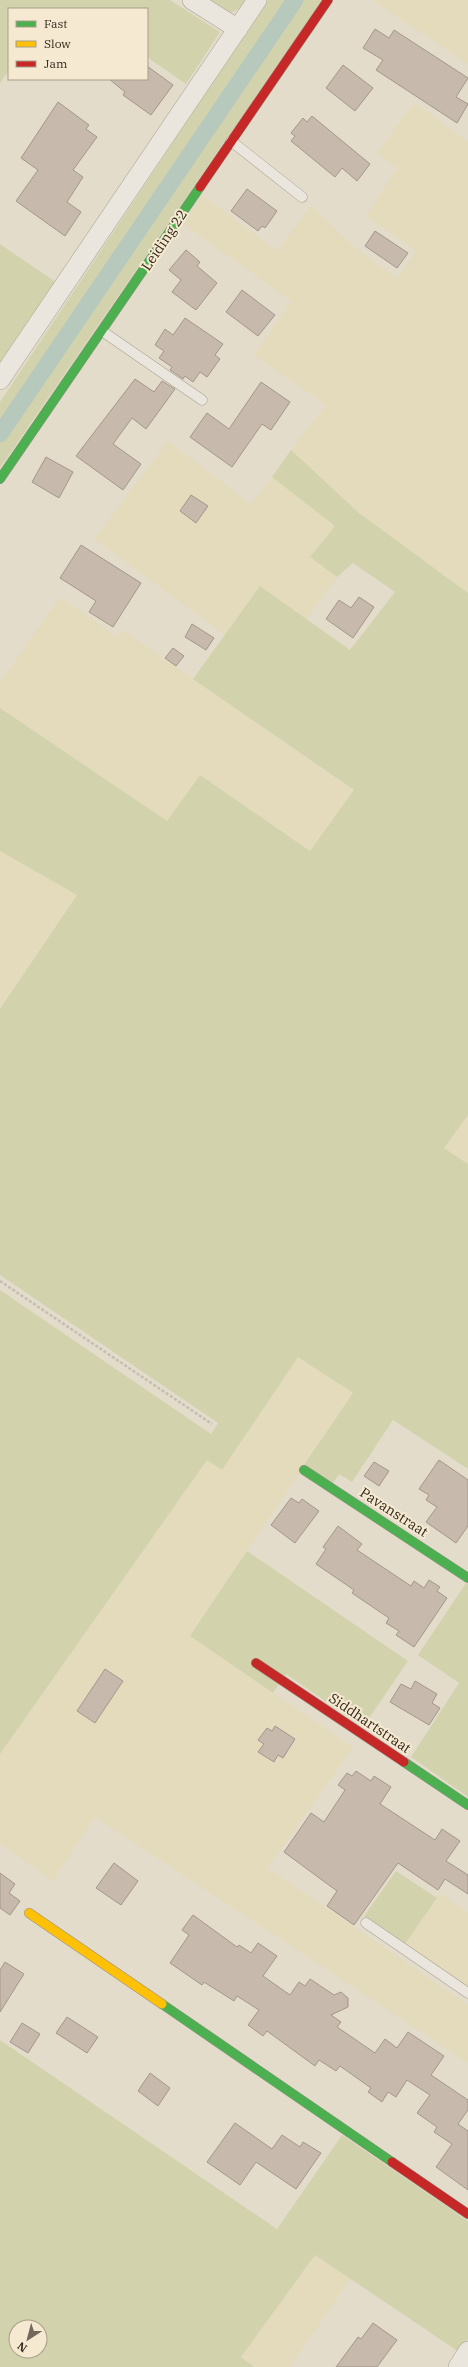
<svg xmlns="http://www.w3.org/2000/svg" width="468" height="2367" viewBox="0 0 468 2367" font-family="'IBM Plex Serif',serif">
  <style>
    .farmland { fill: #e3dbbc }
    .green { fill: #d2d3ad; fill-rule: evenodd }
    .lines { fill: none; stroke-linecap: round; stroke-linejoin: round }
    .canal { stroke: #b7c8bd; stroke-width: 17 }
    .building { fill: #c7baac; stroke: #a3978b }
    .lane-casing { stroke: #a8a195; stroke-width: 11 }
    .street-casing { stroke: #a8a195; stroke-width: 20 }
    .fast-casing { stroke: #989084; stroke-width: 10 }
    .slow-casing { stroke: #989084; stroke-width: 10 }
    .jam-casing { stroke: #989084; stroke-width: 10 }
    .path { stroke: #c3bdb4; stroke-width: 2.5; stroke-dasharray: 3 2; stroke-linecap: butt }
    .lane { stroke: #ebe6dd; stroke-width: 10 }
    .street { stroke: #ebe6dd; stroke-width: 19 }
    .fast { stroke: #4caf50; stroke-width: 9 }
    .slow { stroke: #ffc107; stroke-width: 9 }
    .jam { stroke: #c62828; stroke-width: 9 }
    .labels { text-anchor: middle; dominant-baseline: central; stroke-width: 4; stroke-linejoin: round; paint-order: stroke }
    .street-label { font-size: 14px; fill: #36291d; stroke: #f5ead1 }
  </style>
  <rect width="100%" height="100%" fill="#e3dccb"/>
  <!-- farmland -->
  <path class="farmland" d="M371,0H468V64Z
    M414,102L468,142V593L359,513L291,450L326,405L254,355L291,301L183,224L202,195L277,251L311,205L351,244L397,279L416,251L366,216L397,168L377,153Z
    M168,441L251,504L272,477L335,526L310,557L337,577L307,619L260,586L225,635L94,539Z
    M60,597L117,637L123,630L354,791L310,851L200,775L167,822L0,708V682Z
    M0,851L77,895L0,1009Z
    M468,1115V1164L444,1148Z
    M298,1357L353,1393L190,1636L353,1747L268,1868L468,2005V2063L95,1817L53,1881L0,1844V1754L207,1460L222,1470Z
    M441,1893L468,1913V1987L405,1944Z
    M315,2255L351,2278L290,2367H254L241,2357Z"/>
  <!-- green -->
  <path class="green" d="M0,0H170L220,32L186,84L147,57V9H9V70L0,83Z
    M204,0H248C230,20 224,13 204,0Z
    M268,0H322L0,468V402Z
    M0,244L57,283L0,364Z
    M291,450L359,513L468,593V1115L444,1148L468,1164V1469L393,1420L352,1482L339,1474L333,1483L304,1465L353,1393L298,1357L222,1470L207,1460L0,1754V1290L211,1434L218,1423L0,1275V1009L77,895L0,851V708L167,821L200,775L310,851L354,790L193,679L260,586L350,650L395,592L353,563L337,577L310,557L335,526L272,477Z
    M247,1551L408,1661L363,1727L286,1674L273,1693L190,1636Z
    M466,1583L468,1584V1797L411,1757L459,1683L418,1655Z
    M396,1871L437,1898L405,1944L364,1916Z
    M0,2040L277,2229L342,2135L468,2221V2339L459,2352L315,2255L241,2357L254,2367H0ZM16,2327H40V2351H16Z"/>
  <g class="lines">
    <!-- canal -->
    <path class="canal" d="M0,434L295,0"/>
  </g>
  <!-- building -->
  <path class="building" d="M375,29L389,38L394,30L468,78L456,97L468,104L457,123L376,70L383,60L363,48Z
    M343,65L373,88L355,111L326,88Z
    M147,66L173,85L151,115L123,95L125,92L109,79H147Z
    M58,102L89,125L86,129L97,137L73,170L83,177L67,202L81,212L65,236L16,201L38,170L21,158Z
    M312,116L370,164L357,181L342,168L335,177L291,141L295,136L291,133L303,118L307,122Z
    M247,189L277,211L265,228L262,226L258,231L231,211Z
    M375,231L408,253L397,268L365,246Z
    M186,250L200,262L197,266L217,283L196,310L172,292L181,280L169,270Z
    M242,290L275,315L258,336L226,312Z
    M185,318L223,344L215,355L220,359L207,377L200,372L193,382L185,376L183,379L170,370L172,367L159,358L164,351L155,345L165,329L173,335Z
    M135,379L154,392L162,381L175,389L146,429L132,418L113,444L141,464L123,490L76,456Z
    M261,382L290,402L271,430L262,424L232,467L190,437L207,413L229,429Z
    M46,457L73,472L59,498L32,482Z
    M191,495L208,506L196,523L180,511Z
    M81,545L141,583L113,627L89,612L96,601L60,578Z
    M359,597L374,607L353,638L326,619L339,600L351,608Z
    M192,624L214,638L206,650L185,637Z
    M173,648L184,656L176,666L165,658Z
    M439,1460L468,1480V1526L456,1543L426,1522L437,1507L426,1500L429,1495L419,1489Z
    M374,1462L389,1471L379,1486L364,1476Z
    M291,1498L299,1503L302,1499L319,1511L295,1543L271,1525Z
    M338,1526L362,1544L357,1550L411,1586L414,1581L424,1588L429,1580L440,1587L437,1591L447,1598L414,1647L396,1635L399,1631L386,1623L389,1618L352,1593L354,1590L316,1564L326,1549L323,1547Z
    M105,1669L123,1681L95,1723L77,1711Z
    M415,1681L437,1694L432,1703L440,1708L429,1725L390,1702L401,1684L411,1689Z
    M275,1726L295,1739L283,1758L278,1755L274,1762L258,1752L264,1744L258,1740L267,1728L272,1731Z
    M356,1771L371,1781L374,1776L391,1787L380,1804L435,1840L442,1829L460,1841L446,1861L468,1875V1894L445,1879L438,1890L398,1863L354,1925L327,1906L337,1891L284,1852L311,1813L324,1822L345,1790L338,1785L347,1773L352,1776Z
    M114,1863L138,1881L121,1905L96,1888Z
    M0,1873L15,1884L9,1893L20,1901L10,1915L0,1908Z
    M193,1915L237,1947L239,1945L251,1953L258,1943L277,1956L263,1976L290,1995L299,1982L305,1986L310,1979L334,1995L341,1992L348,1998V2007L331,2015L341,2022L337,2027L375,2053L385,2039L397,2048L408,2032L444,2056L431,2075L468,2100V2110L458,2124L468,2131V2190L436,2167L452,2144L434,2132L437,2127L417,2113L430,2095L407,2080L396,2097L388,2092L382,2102L368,2092L371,2088L340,2066L336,2071L319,2060L315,2066L267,2031L263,2036L248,2025L259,2010L237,1996L234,2001L204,1982L202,1985L170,1963L189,1935L182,1930Z
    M5,1962L24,1974L0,2012V1970Z
    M67,2017L98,2037L87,2053L56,2033Z
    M22,2023L40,2034L28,2053L10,2042Z
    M150,2073L170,2088L158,2106L138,2091Z
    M235,2123L272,2149L282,2135L300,2147L303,2142L321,2153L296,2189L256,2162L240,2185L207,2162Z
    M373,2323L397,2340L377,2367H336L358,2337L361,2339Z"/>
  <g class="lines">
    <defs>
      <path id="lane" d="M231,141L302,197
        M102,331L202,400
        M366,1923L468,1993"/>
      <path id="street" d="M192,0L238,29
        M0,380L257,0
        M458,2367L468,2351"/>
      <path id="fast" d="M0,479L200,187
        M304,1470L468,1578
        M404,1762L468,1805
        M162,2004L392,2162"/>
      <path id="slow" d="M29,1913L162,2004"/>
      <path id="jam" d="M200,187L328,0
        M256,1663L404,1762
        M392,2162L468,2214"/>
    </defs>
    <!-- lane casing -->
    <use href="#lane" class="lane-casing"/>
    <!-- street casing -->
    <use href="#street" class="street-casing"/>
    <!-- fast casing -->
    <use href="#fast" class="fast-casing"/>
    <!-- slow casing -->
    <use href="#slow" class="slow-casing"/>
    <!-- jam casing -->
    <use href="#jam" class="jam-casing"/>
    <!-- path -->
    <path class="path" d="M0,1281L212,1424"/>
    <!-- lane -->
    <use href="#lane" class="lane"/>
    <!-- street -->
    <use href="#street" class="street"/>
    <!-- fast -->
    <use href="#fast" class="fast"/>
    <!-- slow -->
    <use href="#slow" class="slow"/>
    <!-- jam -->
    <use href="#jam" class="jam"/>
  </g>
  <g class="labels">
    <!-- street labels -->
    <g class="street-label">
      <text transform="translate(164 240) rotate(-56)">Leiding 22</text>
      <text transform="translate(394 1512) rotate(33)">Pavanstraat</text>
      <text transform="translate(370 1723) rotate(34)">Siddhartstraat</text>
    </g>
  </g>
  <!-- legend -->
  <rect x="8" y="8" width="140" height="72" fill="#f5ead1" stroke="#a99d89"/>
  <rect x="16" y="21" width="20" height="6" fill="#4caf50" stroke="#a99d89"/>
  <text x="44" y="28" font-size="12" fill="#36291d">Fast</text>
  <rect x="16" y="41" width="20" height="6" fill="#ffc107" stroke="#a99d89"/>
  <text x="44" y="48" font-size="12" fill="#36291d">Slow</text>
  <rect x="16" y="61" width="20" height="6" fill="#c62828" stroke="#a99d89"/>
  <text x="44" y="68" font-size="12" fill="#36291d">Jam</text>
  <!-- north arrow -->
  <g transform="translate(28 2339) rotate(216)"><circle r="19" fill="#f5ead1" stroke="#a99d89"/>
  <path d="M0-3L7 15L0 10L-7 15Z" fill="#73685a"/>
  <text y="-6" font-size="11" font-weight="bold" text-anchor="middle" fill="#36291d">N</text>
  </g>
</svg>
